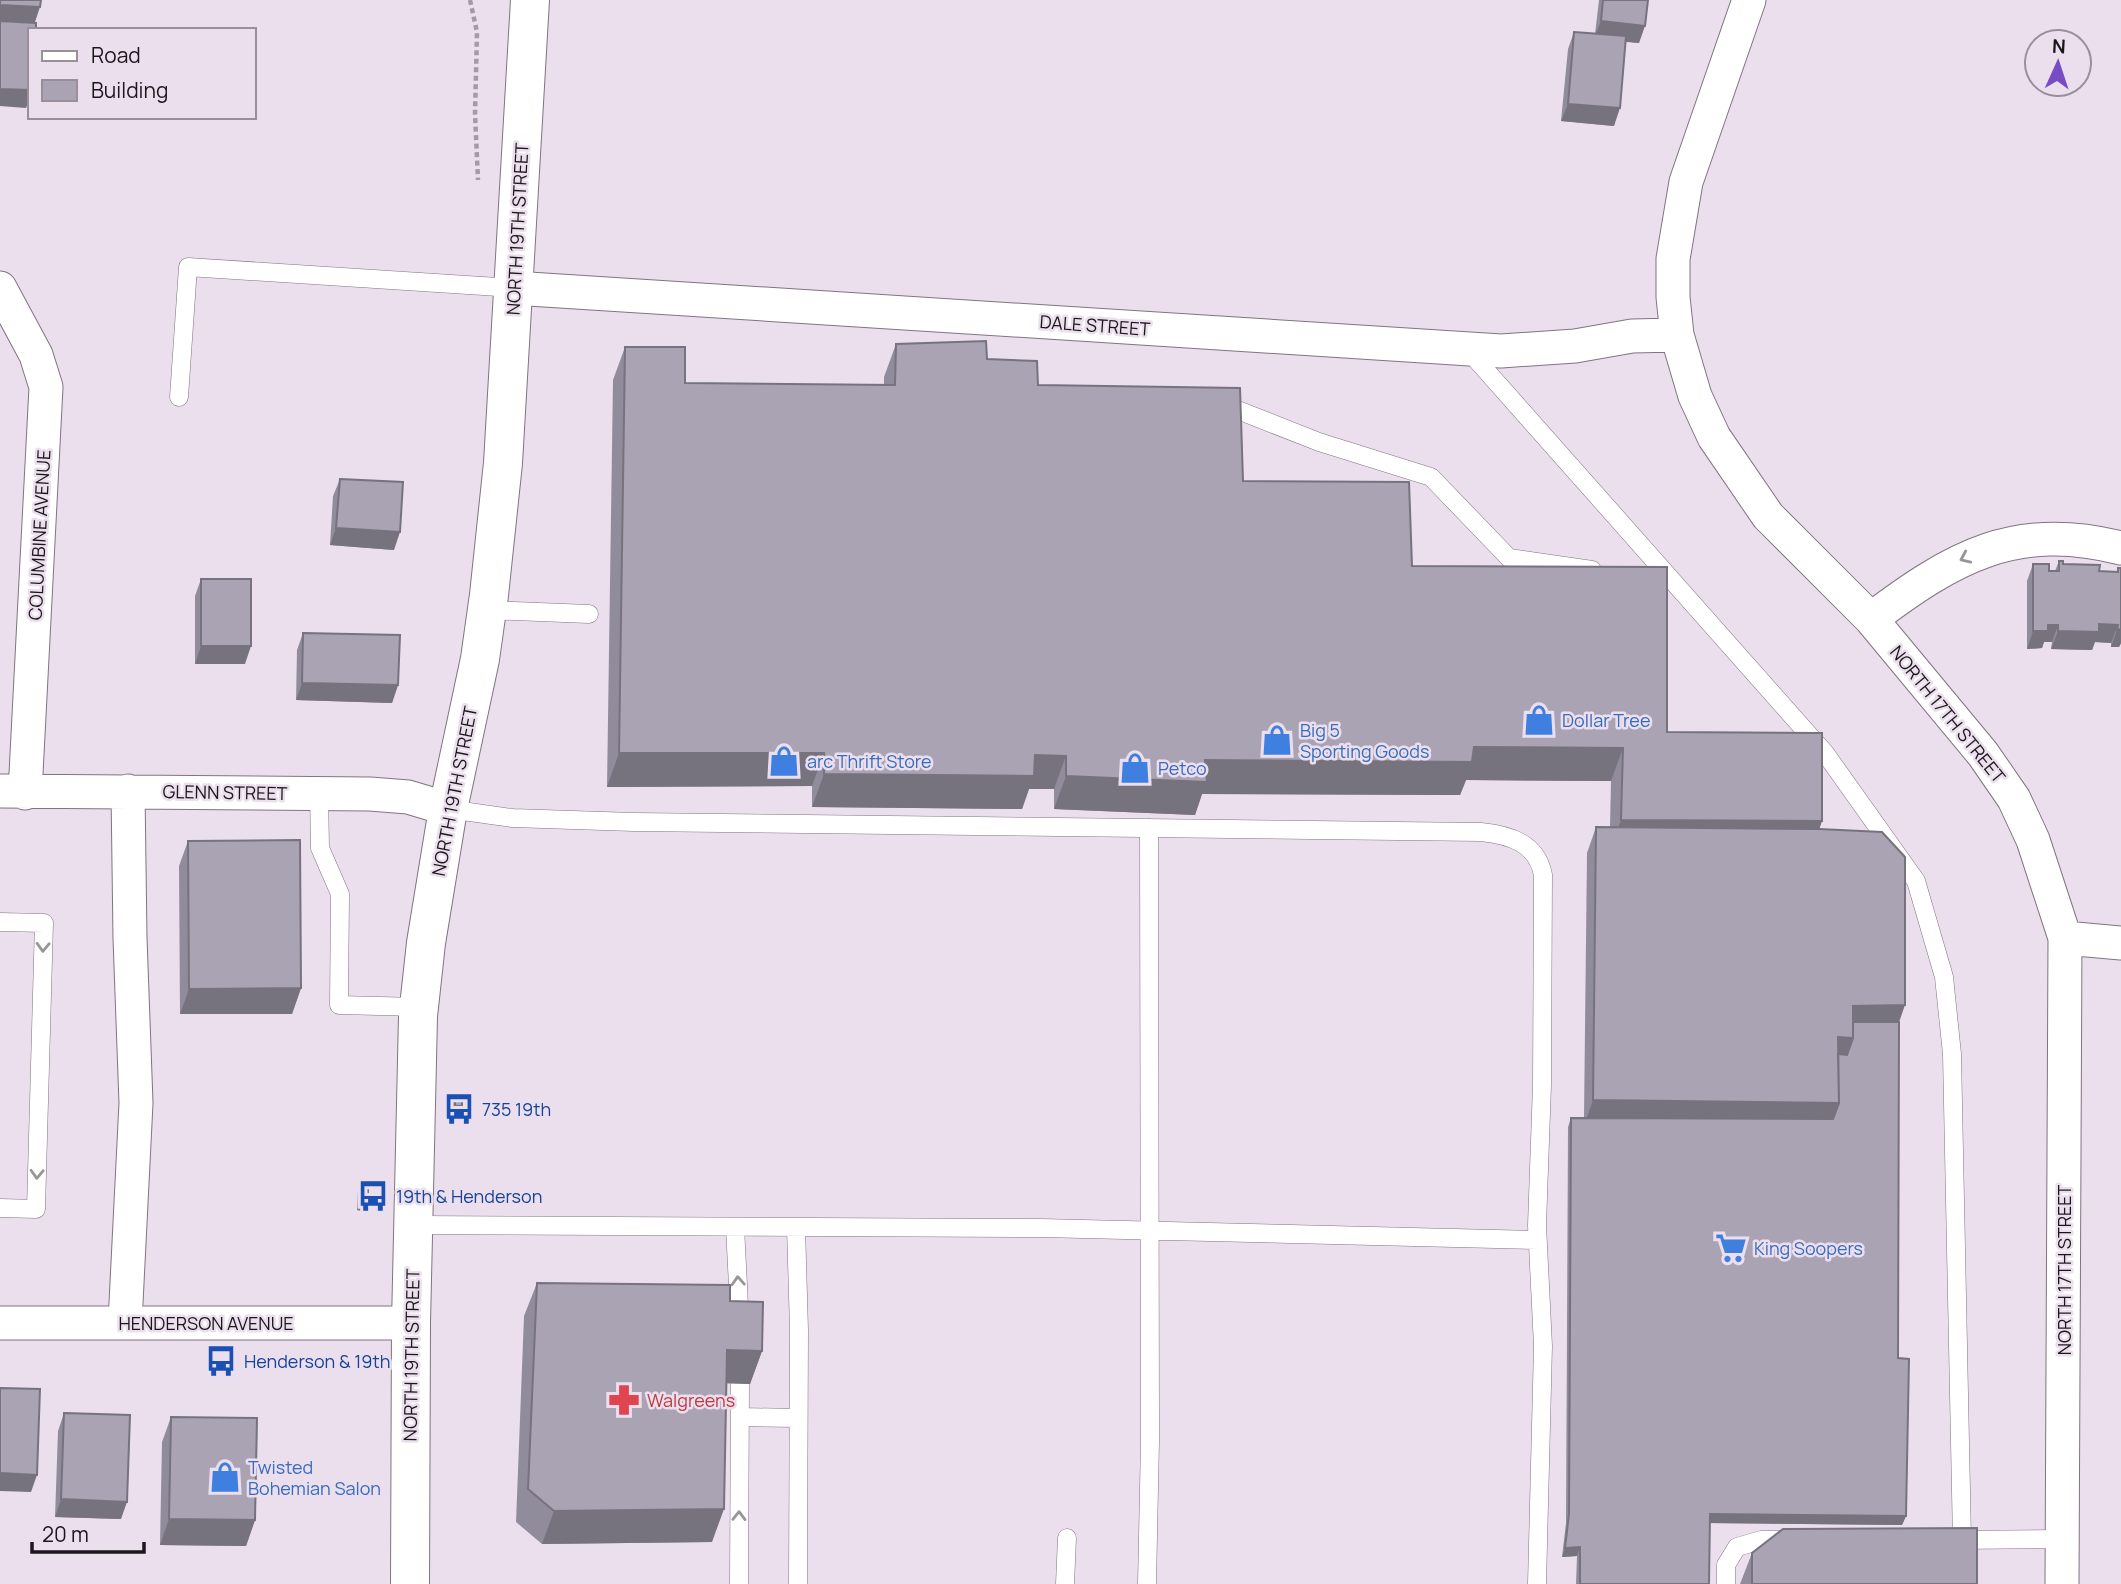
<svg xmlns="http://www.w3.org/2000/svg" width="2121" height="1584" viewBox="0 0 2121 1584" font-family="Manrope,sans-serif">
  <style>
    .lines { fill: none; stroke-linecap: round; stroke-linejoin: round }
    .service-casing { stroke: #807481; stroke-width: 19 }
    .minor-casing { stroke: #807481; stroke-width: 35 }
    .tertiary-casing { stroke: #807481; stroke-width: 40 }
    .path { stroke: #a39aa4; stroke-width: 4.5; stroke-dasharray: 5 3.5; stroke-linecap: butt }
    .service { stroke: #fff; stroke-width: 18 }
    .minor { stroke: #fff; stroke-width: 33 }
    .tertiary { stroke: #fff; stroke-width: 38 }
    .wall { fill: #918c9b }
    .shaded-wall { fill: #76727e }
    .building { fill: #a9a3b4; stroke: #76727e; stroke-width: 2 }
    .oneway { stroke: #989698 }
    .labels { text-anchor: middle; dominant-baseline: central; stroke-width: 5; stroke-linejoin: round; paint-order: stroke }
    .street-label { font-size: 18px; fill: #1a161b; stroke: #ecdfed }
    .shop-label { font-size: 18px; fill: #366cbe; stroke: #ecdfed; text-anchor: start }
    .transit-label { font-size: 18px; fill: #164399; stroke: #ecdfed; text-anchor: start }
    .health-label { font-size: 18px; fill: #be3a42; stroke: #ecdfed; text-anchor: start }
  </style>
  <rect width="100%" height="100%" fill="#ecdfed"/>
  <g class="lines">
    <defs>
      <path id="service" d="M1467,349L1825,753L1916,881L1944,977L1952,1054L1962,1540
        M179,397L188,267L513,288
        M1220,403L1319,442L1431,477L1509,558L1592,570
        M487,610L589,614
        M319,793L320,848L340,894L339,1005L419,1007
        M448,809L512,818L634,822L1481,832C1510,835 1537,843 1543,875L1542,1085L1537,1225L1543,1346L1537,1584
        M0,922L44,923L36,1209L0,1208
        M413,1225L1041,1228L1537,1240
        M735,1227L740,1325
        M796,1227L799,1330L798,1584
        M741,1417L797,1418
        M1955,1540L2063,1539
        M739,1584L740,1384
        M1065,1584L1067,1538
        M1147,1584L1150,1441L1149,828
        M1726,1584V1565L1737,1547L1761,1540H1790"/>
      <path id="minor" d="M1749,0L1686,182L1673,259V297L1677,335L1695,396L1714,437L1768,516L1871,619L1983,754L2014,799L2033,840L2065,938L2062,1584
        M0,288L36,355L46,387L25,793
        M513,288L1501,351L1575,346L1632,336L1677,335
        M1871,619C1953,557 2016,521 2121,548
        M0,791L370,794L408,797L448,809
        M2065,938L2121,943
        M0,1323H411
        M125,1323L136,1103L130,938L128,791"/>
      <path id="tertiary" d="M410,1584L411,1323L418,1016L426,943L448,809L480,659L489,595L503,463L530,0"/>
    </defs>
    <!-- service casing -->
    <use href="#service" class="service-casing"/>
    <!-- minor casing -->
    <use href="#minor" class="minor-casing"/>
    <!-- tertiary casing -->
    <use href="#tertiary" class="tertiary-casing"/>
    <!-- path -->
    <path class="path" d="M470,0L477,32L475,114L478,180"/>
    <!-- service -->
    <use href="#service" class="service"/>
    <!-- minor -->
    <use href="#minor" class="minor"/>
    <!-- tertiary -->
    <use href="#tertiary" class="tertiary"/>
  </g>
  <!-- wall -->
  <path class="wall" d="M1599,0H1648L1639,43L1626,42L1614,126L1561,121L1568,49L1574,32L1595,34Z
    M896,344L987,359L1038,385L1243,481L1412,566L1667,732L1822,821L1819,829L1899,1022L1898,1358L1906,1516L1902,1525L1709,1523V1584H1576L1577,1556L1562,1557L1566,1523L1568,1127L1571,1118H1584L1587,853L1596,827H1610L1611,781L1466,780L1460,795L1202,794L1195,815L1054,809V789H1029L1022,809L812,807V786L607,787L613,380L625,347L685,383L884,385V377Z
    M340,479L394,550L330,545L333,496Z
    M2059,561L2063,564L2099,571L2117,572L2118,568H2121V643L2119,647H2111V643L2095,642L2092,650L2051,649L2052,642H2044L2042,648L2027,649V581L2033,564L2049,571H2055Z
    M201,579L245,664H195V596Z
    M303,633L398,685L392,703L296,700L297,650Z
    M188,841L301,988L292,1014H180L179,866Z
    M455,1094L462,1106L459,1115H452V1103Z
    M361,1180L368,1202L364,1211L357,1210L358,1189Z
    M537,1283L730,1301L762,1351L750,1384L727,1383L712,1542L542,1544L516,1522L524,1316Z
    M64,1413L121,1519L55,1517L58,1431Z
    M171,1417L255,1520L246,1546L160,1545L162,1442Z
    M1752,1553L1977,1584H1740Z"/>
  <!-- shaded-wall -->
  <path class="shaded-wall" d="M0,5L40,7L34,25L0,23Z
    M1601,21L1645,26L1639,43L1594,38Z
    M0,89L30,90V98L26,108L0,106Z
    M1568,104L1620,108L1614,126L1561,121Z
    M336,528L400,532L394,550L330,545Z
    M2099,624L2118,625L2111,643L2095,642L2092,650L2051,649L2058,631Z
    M2048,625H2058L2052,642H2044L2042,648L2027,649L2033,631Z
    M2121,629V643L2119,647H2111L2117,630Z
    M201,646H251L245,664H195Z
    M302,683L398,685L392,703L296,700Z
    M1474,747L1623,748L1611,781L1466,780L1460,795L1202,794L1195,815L1054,809L1066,776L1205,760Z
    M619,753H824L812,786L607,787Z
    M1035,755L1066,756L1054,789H1029L1022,809L812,807L824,774Z
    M1621,820L1822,821L1810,855L1609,853Z
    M301,988L292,1014H180L189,989Z
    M1905,1005L1896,1031H1847L1853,1006Z
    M1838,1037L1853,1038L1843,1064L1832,1063Z
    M1593,1100L1839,1103L1830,1128L1584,1126Z
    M455,1106H462L459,1115H452Z
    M360,1201L368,1202L364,1211L357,1210Z
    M727,1350L762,1351L750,1384L715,1383Z
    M0,1473L37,1475L31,1492L0,1491Z
    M61,1499L127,1502L121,1519L55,1517Z
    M724,1509L712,1542L542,1544L554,1511Z
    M1710,1514L1906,1516L1902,1525L1706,1523Z
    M169,1519L255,1520L246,1546L160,1545Z
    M1580,1547L1577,1556L1562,1557L1565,1548Z"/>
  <!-- building -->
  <path class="building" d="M0,0H41L40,7L0,5Z
    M1603,0H1648L1645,26L1601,21Z
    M0,21L36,23V30H30V90L0,89Z
    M1574,32L1626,36L1620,108L1568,104Z
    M986,341L987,359L1037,361L1038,385L1240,388L1243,481L1409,482L1412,566L1667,567V732L1822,733V821L1621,820L1623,748L1474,747L1472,762L1205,760L1207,782L1066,776V756L1035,755L1034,776L824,774V753H619L625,347H685V383L895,385L896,344Z
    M340,479L403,482L400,532L336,528Z
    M2059,561H2063V564L2100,565L2099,571L2118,572V568H2121V629L2117,630L2118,625L2099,624V632L2058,631V625H2048V631H2033V564H2049V571H2059Z
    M201,579H251V646H201Z
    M303,633L400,635L398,685L302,683Z
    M1596,827L1819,829L1882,832L1905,857V1005L1853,1006V1038L1838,1037L1839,1103L1593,1100Z
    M300,840L301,988L189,989L188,841Z
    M1853,1022H1899L1898,1358L1909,1359L1906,1516L1710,1514L1709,1584H1580V1547L1565,1548L1569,1514L1571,1118L1833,1119L1839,1103L1838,1054L1847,1055L1853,1038Z
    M455,1094H462V1106H455Z
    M361,1180H368V1202L360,1201Z
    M537,1283L730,1285V1301L763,1302L762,1351L727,1350L724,1509L554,1511L528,1489Z
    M0,1388L40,1389L37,1475L0,1473Z
    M64,1413L130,1415L127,1502L61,1499Z
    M171,1417L257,1418L255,1520L169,1519Z
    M1977,1528V1584H1752V1553L1783,1529Z"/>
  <!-- one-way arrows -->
  <defs><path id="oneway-chevron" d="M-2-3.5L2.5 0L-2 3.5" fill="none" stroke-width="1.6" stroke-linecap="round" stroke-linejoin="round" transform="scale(1.75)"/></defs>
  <g class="oneway">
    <use href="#oneway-chevron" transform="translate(1965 558) rotate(156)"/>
    <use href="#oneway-chevron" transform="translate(43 947) rotate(92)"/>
    <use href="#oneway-chevron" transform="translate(37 1174) rotate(92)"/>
    <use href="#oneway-chevron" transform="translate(738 1281) rotate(-93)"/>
    <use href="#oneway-chevron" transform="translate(739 1516) rotate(-89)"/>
  </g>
  <!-- icons -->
  <defs>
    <symbol id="shop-bare" viewBox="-9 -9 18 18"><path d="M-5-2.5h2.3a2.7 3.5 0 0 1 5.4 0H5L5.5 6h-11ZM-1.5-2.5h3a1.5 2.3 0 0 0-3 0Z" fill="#3f7fe0" stroke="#ecdfed" stroke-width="2.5" paint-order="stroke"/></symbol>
    <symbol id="bus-bare" viewBox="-9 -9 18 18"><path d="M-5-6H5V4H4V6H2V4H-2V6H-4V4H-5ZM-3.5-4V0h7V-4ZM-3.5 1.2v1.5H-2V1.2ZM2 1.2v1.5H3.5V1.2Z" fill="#1a4fb4" stroke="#ecdfed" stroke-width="2.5" paint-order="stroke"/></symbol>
    <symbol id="supermarket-bare" viewBox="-9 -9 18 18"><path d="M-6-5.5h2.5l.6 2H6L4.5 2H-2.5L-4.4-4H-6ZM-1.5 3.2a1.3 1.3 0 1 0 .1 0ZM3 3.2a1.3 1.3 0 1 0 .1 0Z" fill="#3f7fe0" stroke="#ecdfed" stroke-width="2.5" paint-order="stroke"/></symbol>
    <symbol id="pharmacy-bare" viewBox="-9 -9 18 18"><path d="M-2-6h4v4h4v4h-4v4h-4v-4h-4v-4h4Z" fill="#e0444e" stroke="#ecdfed" stroke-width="2.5" paint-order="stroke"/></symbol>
  </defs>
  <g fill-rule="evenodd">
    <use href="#shop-bare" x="1517" y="698" width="44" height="44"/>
    <use href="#shop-bare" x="1255" y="718" width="44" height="44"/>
    <use href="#shop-bare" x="762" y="739" width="44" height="44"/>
    <use href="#shop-bare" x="1113" y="746" width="44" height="44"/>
    <use href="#bus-bare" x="437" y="1087" width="44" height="44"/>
    <use href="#bus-bare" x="351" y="1174" width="44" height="44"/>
    <use href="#supermarket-bare" x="1709" y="1226" width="44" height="44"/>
    <use href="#bus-bare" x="199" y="1339" width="44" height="44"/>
    <use href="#pharmacy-bare" x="602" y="1378" width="44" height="44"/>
    <use href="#shop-bare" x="203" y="1455" width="44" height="44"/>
  </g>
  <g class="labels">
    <!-- street labels -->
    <g class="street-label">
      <text transform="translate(517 229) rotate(-87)">NORTH 19TH STREET</text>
      <text transform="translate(1095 325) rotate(4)">DALE STREET</text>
      <text transform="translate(39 535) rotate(-87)">COLUMBINE AVENUE</text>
      <text transform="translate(1948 714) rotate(51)">NORTH 17TH STREET</text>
      <text transform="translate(454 791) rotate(-79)">NORTH 19TH STREET</text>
      <text transform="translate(225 792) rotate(1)">GLENN STREET</text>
      <text transform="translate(2064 1270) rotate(-90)">NORTH 17TH STREET</text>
      <text x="206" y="1323">HENDERSON AVENUE</text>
      <text transform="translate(411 1355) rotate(-89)">NORTH 19TH STREET</text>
    </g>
    <!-- shop labels -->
    <g class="shop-label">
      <text x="1562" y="720">Dollar Tree</text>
      <text x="1300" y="730">Big 5<tspan x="1300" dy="21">Sporting Goods</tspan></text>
      <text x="807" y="761">arc Thrift Store</text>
      <text x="1158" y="768">Petco</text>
      <text x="1754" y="1248">King Soopers</text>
      <text x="248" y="1467">Twisted<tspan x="248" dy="21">Bohemian Salon</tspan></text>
    </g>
    <!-- transit labels -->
    <g class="transit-label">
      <text x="482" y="1109">735 19th</text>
      <text x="396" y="1196">19th &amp; Henderson</text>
      <text x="244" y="1361">Henderson &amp; 19th</text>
    </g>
    <!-- health labels -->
    <g class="health-label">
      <text x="647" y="1400">Walgreens</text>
    </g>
  </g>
  <!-- legend -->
  <rect x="28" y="28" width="228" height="91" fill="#ecdfed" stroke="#988f99" stroke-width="2"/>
  <rect x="42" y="51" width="35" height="10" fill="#ffffff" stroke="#988f99" stroke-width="2"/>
  <text x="91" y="63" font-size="21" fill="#1a161b">Road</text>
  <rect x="42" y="80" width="35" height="21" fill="#a9a3b4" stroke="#988f99" stroke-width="2"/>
  <text x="91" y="98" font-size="21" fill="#1a161b">Building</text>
  <!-- north arrow -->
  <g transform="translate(2058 63) rotate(3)"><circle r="33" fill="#ecdfed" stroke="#988f99" stroke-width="2"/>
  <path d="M0-5L12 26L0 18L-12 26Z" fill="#784cc5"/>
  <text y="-10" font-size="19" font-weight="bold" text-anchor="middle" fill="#1a161b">N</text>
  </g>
  <!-- scale -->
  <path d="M32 1542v10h112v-10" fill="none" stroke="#1a161b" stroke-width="3.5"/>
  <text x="42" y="1542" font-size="21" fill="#1a161b" stroke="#ecdfed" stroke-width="5" paint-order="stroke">20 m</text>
</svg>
